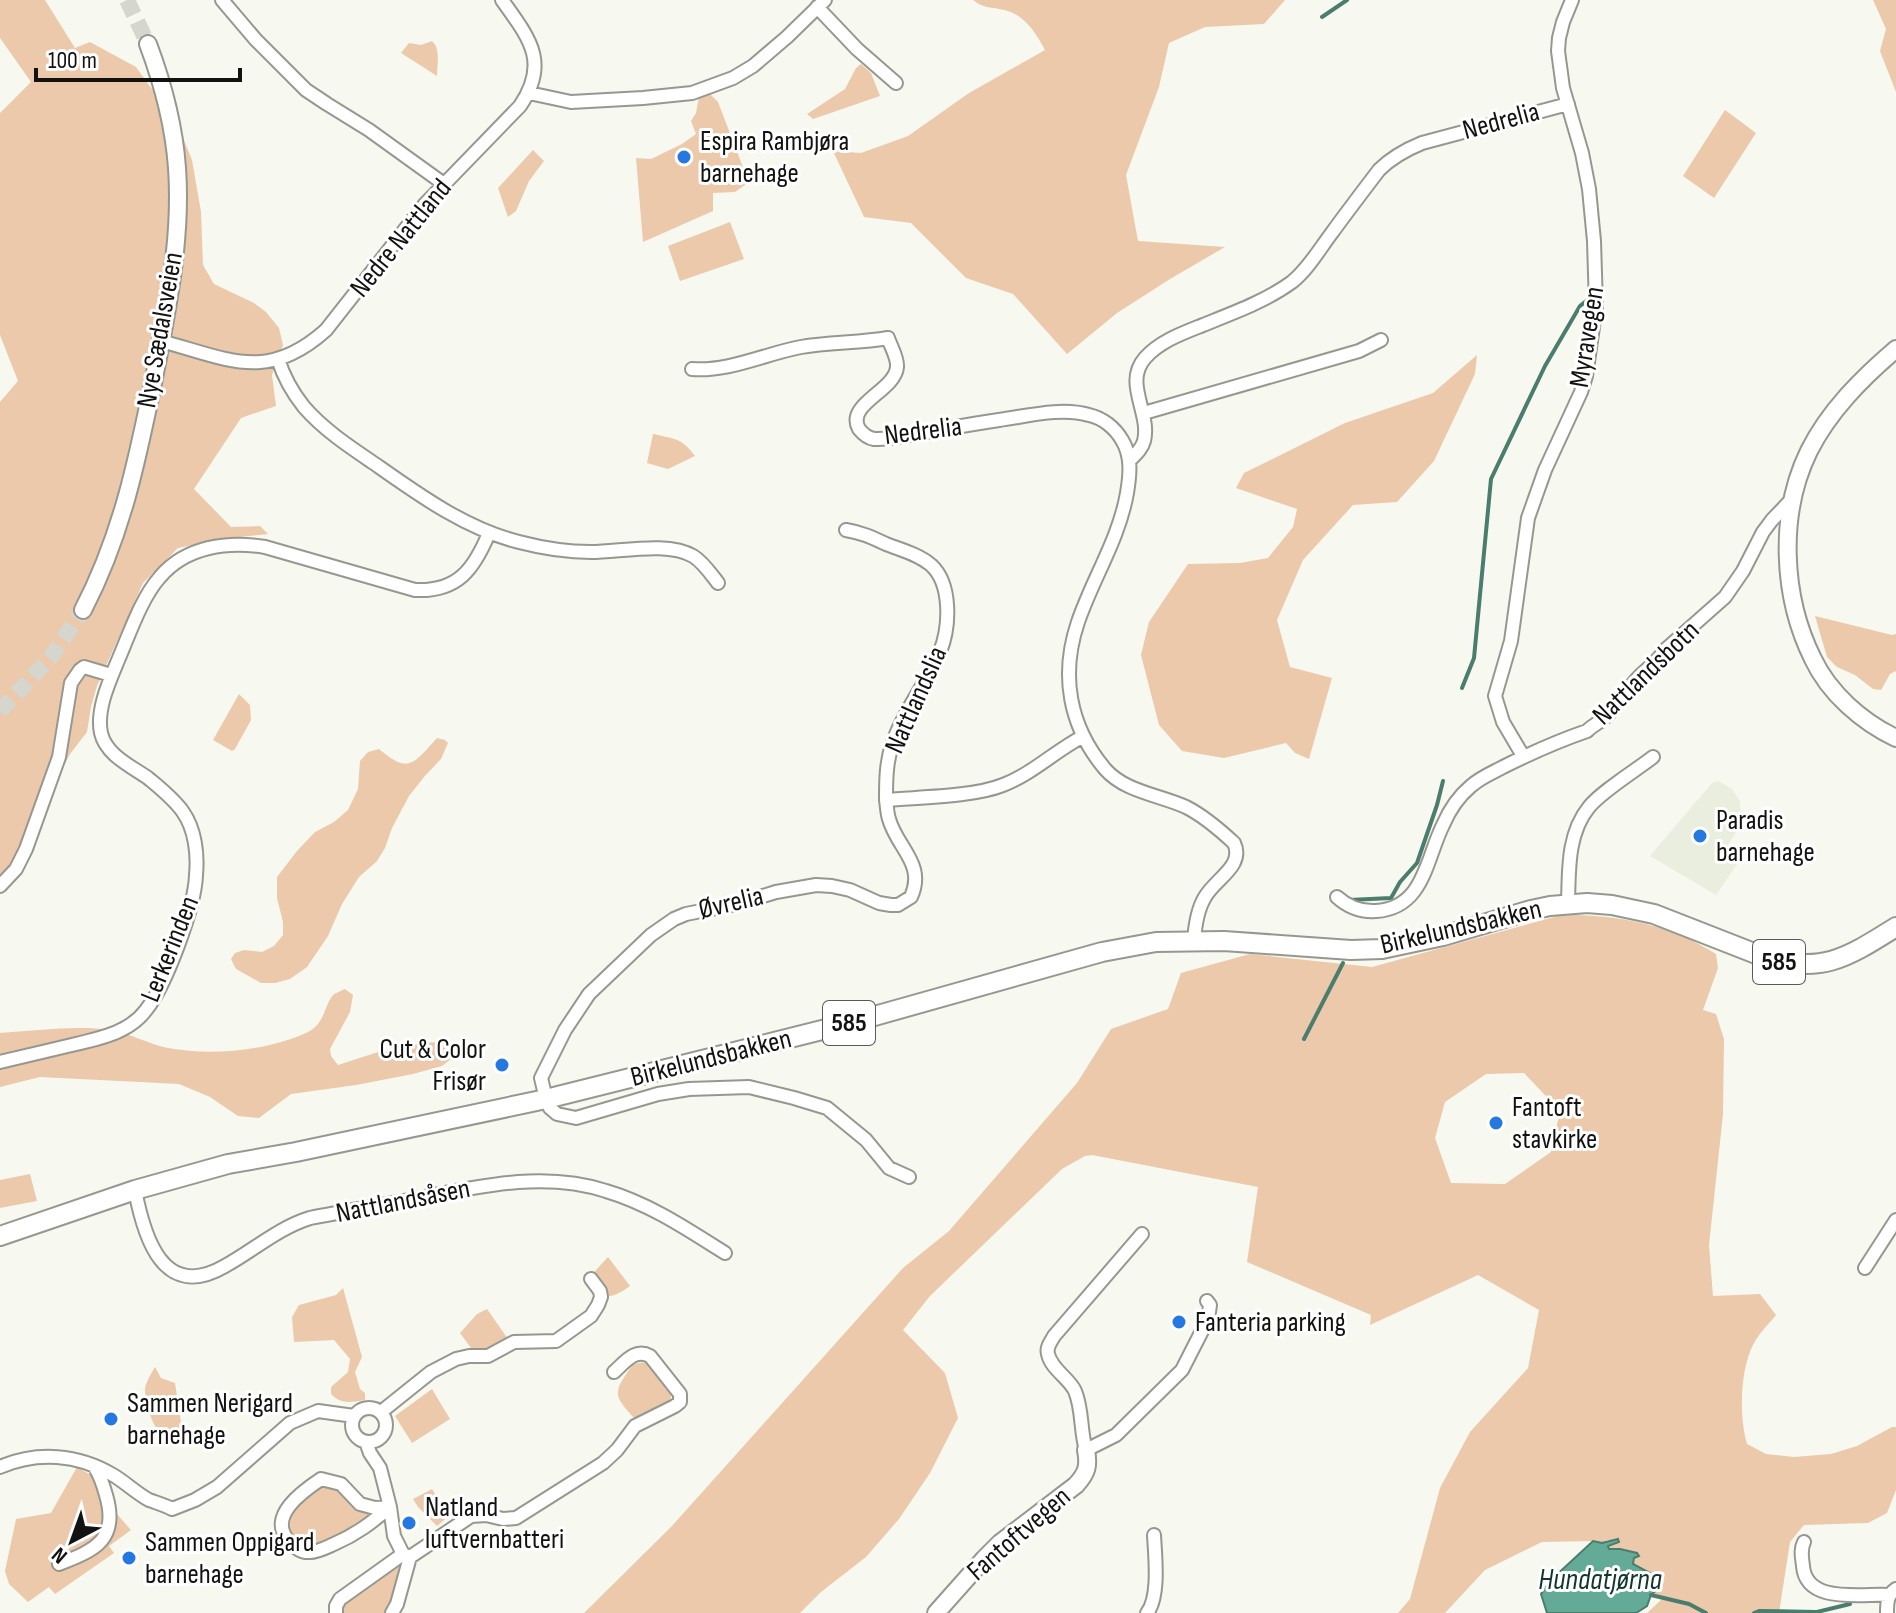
<svg xmlns="http://www.w3.org/2000/svg" width="1896" height="1613" viewBox="0 0 1896 1613" font-family="'Sofia Sans Condensed',sans-serif">
  <style>
    .built { fill: #eaeede }
    .green { fill: #ebc9aa; fill-rule: evenodd }
    .water { fill: #63ab97; stroke: #4b7d6e; stroke-width: 2 }
    .lines { fill: none; stroke-linecap: round; stroke-linejoin: round }
    .stream { stroke: #4b7d6e; stroke-width: 4 }
    .secondary-tunnel { stroke: #d5d6ce; stroke-width: 16; stroke-dasharray: 16 8; stroke-linecap: butt }
    .street-casing { stroke: #969890; stroke-width: 16 }
    .secondary-casing { stroke: #969890; stroke-width: 20 }
    .primary-casing { stroke: #969890; stroke-width: 22 }
    .street { stroke: #fff; stroke-width: 12 }
    .secondary { stroke: #fff; stroke-width: 16 }
    .primary { stroke: #fff; stroke-width: 18 }
    .poi-dot { fill: #2577e2; stroke: #fff; stroke-width: 3 }
    .labels { text-anchor: middle; dominant-baseline: central; stroke-width: 6; stroke-linejoin: round; paint-order: stroke }
    .shield { fill: #fff; stroke: #595a58; stroke-width: 2 }
    .shield-label { font-size: 26px; font-weight: bold; fill: #121310 }
    .street-label { font-size: 28px; fill: #121310; stroke: #fff }
    .poi-label { font-size: 28px; fill: #121310; stroke: #fff; text-anchor: start }
    .water-label { font-size: 30px; font-style: italic; fill: #13362d; stroke: #fff }
  </style>
  <rect width="100%" height="100%" fill="#f7f9f0"/>
  <!-- built -->
  <path class="built" d="M1718,781L1732,789L1740,801L1741,824L1726,848L1739,861L1716,895L1650,856L1712,783Z"/>
  <!-- green -->
  <path class="green" d="M0,0H45L75,48L90,42L136,67L178,125L192,160L201,212L203,265L214,284L254,303L266,312L279,328L283,345L272,375L276,406L241,418L194,489L231,527L260,526L268,534L221,539L178,548L143,583L97,686L91,707L87,732L70,754L14,860L0,877V402L18,381L0,335V113L31,82L0,38Z
    M973,0H1285L1264,24L1205,27L1169,43L1159,87L1126,175L1138,241L1225,247L1170,279L1117,313L1067,354L1013,294L966,278L911,223L864,217L833,151L861,153L908,136L969,93L1045,50C1036,33 1024,14 1004,10C992,7 982,8 973,0Z
    M1873,0H1896V92L1880,51L1886,29Z
    M432,41C441,49 437,65 437,76L401,53L409,43L421,45Z
    M861,64L871,73L880,96L813,119L807,114L845,89L856,68Z
    M710,94L718,102L744,170L745,185L735,192L713,193V211L643,242L636,158L651,159L682,144L696,134L691,121L696,113L699,97Z
    M1725,110L1756,133L1714,198L1683,176Z
    M533,150L544,161L529,181L516,211L508,217L498,188Z
    M730,222L744,259L680,281L668,246Z
    M1477,355L1475,374L1434,461L1397,502L1353,505L1303,560L1277,620L1290,667L1332,678L1309,759L1295,753L1286,743L1224,758L1182,751L1159,725L1141,655L1149,622L1188,564L1240,563L1268,558L1293,527L1297,509L1236,488L1244,473L1345,423L1433,393Z
    M653,434C674,439 681,437 695,456L668,469L647,463Z
    M1815,616L1892,635L1896,634V671L1890,674L1881,690L1873,689L1855,675L1837,667L1827,657Z
    M239,694L250,705L251,720L235,749L232,751L213,740Z
    M437,738L445,740L448,743L441,759L424,777L409,796L392,828L385,848L377,861L359,877L342,904L328,936L307,967L290,979L275,983H261L236,969L231,959L235,953L244,950L262,952L274,946L283,935V922L277,898V877L297,851L315,832L334,822L348,810L358,789L360,761L368,752L379,749C409,775 414,763 437,738Z
    M1561,915C1615,914 1670,924 1716,954L1718,968L1703,1010L1716,1014L1724,1039L1723,1114L1709,1245L1713,1296L1760,1294L1776,1315C1769,1324 1758,1334 1753,1345C1740,1370 1739,1417 1747,1444L1766,1454L1794,1457L1831,1454L1857,1446L1892,1427H1896V1490L1887,1513L1868,1523L1804,1525L1790,1542L1779,1613H1647L1662,1599L1651,1595L1633,1564L1637,1553L1620,1549H1609L1607,1547L1615,1544L1608,1540L1602,1543L1593,1541L1542,1542L1485,1570L1445,1613H1398L1410,1599L1440,1488L1470,1432L1528,1368L1539,1310L1478,1275L1370,1325L1371,1315L1247,1262L1258,1187L1092,1155L1085,1156L1062,1169L930,1296L903,1330L945,1373L958,1418L930,1473L899,1519L866,1557L821,1592L800,1613H584L671,1527L903,1268L949,1231L1077,1083L1111,1029L1168,1009L1181,973L1250,954L1372,967ZM1524,1073L1560,1111L1551,1152L1505,1184L1451,1183L1435,1138L1445,1102L1486,1074Z
    M345,989L353,995L350,1012L330,1049L331,1056L338,1065L378,1052L396,1050L419,1043L441,1042L451,1048V1059L442,1066L413,1074L356,1085L291,1094L259,1118L238,1116L210,1097L179,1084L40,1077L0,1087V1033C33,1031 77,1025 110,1030C130,1033 148,1044 168,1048C211,1056 266,1051 306,1033C326,1024 323,1006 334,994C335,994 344,989 345,989Z
    M30,1174L37,1201L0,1208V1180Z
    M608,1257L630,1286C609,1301 603,1299 585,1282Z
    M343,1288L362,1357L355,1372L360,1389L365,1393V1400C352,1402 341,1405 331,1394V1387L348,1372L350,1359L334,1340L294,1342L292,1317L299,1305L336,1295Z
    M487,1309L508,1339L493,1350L474,1352L460,1333L477,1314Z
    M645,1362L655,1367L660,1379L672,1385L670,1405L651,1416L635,1419C611,1394 614,1392 633,1364Z
    M155,1367L161,1378L175,1383L183,1436C158,1449 146,1411 145,1390C145,1383 151,1374 155,1367Z
    M432,1389L450,1419L412,1443L395,1416Z
    M77,1467L94,1477L105,1501L107,1516L116,1513L131,1530L109,1546L114,1553L55,1594L49,1587L28,1602L9,1584L5,1571L16,1519L51,1513Z
    M320,1483L337,1486L379,1513C357,1530 327,1546 298,1546C273,1518 299,1502 320,1483Z
    M432,1489L449,1516L437,1526L418,1507L413,1499Z
    M404,1565L387,1613H340L346,1601L382,1574Z"/>
  <!-- water -->
  <path class="water" d="M1618,1539L1619,1542L1608,1546L1609,1549H1620L1637,1553L1639,1556L1634,1558L1633,1564L1650,1573L1661,1586L1651,1595L1647,1606L1636,1613H1547L1541,1594L1550,1581L1593,1541L1602,1543Z"/>
  <g class="lines">
    <!-- stream -->
    <path class="stream" d="M1322,17L1347,0
      M1462,688L1474,658L1491,479L1545,366L1580,306L1591,297
      M1349,900L1391,898L1400,882L1417,863L1437,805L1443,781
      M1304,1039L1343,963
      M1651,1595L1689,1604L1706,1613
      M1754,1613L1759,1611L1817,1612L1850,1604"/>
    <!-- secondary-tunnel -->
    <path class="secondary-tunnel" d="M127,0L148,44
      M0,711L51,657L83,610"/>
    <defs>
      <path id="street" d="M222,0L256,40L306,90L327,104L369,130L444,184
        M817,7L857,49L896,83
        M529,93L571,102L643,98L692,93L733,78L753,66L787,37L825,0
        M161,341C228,359 267,383 326,330L425,204L520,106C550,62 529,38 502,0
        M278,359C284,378 292,392 304,407C324,430 350,447 375,464C419,495 466,529 519,542C542,548 567,552 591,552C620,552 668,541 693,556C703,562 711,574 718,583
        M692,369C729,372 764,354 801,347C830,342 860,343 888,338C891,347 898,358 897,367C895,391 845,404 859,429C863,434 868,438 874,439C889,440 907,435 922,433C948,428 973,424 999,420C1028,416 1061,407 1089,415C1103,418 1115,428 1122,440C1132,456 1130,475 1127,493C1119,539 1093,578 1078,622C1060,675 1069,726 1105,769C1125,792 1160,795 1186,807C1204,816 1220,830 1234,843C1245,866 1215,879 1205,897C1197,910 1195,926 1194,941
        M1144,413L1359,351L1381,340
        M1129,461C1135,455 1142,449 1144,441C1151,413 1123,383 1145,358C1160,341 1183,333 1203,325C1233,313 1266,301 1292,282C1308,269 1319,250 1331,234C1347,212 1363,191 1379,170C1392,157 1405,150 1422,143L1568,104
        M846,530C863,533 871,537 886,544C901,550 918,554 931,565C952,584 950,627 940,652C926,684 903,712 892,745C886,763 886,782 886,800C919,797 973,797 1003,785C1032,774 1055,751 1082,737
        M1523,756L1503,722L1495,696L1511,641L1528,518L1545,470L1581,392L1586,376L1596,306L1594,241L1589,189L1582,153L1563,88L1558,51L1559,38L1563,22L1572,0
        M886,800C887,806 887,813 889,819C897,848 926,864 911,897L898,905H891L879,903L850,890L832,886L816,885L776,892L737,904L686,914L674,919L651,935L589,994L565,1030L541,1078L546,1099L550,1108L557,1114L576,1118L658,1094L689,1089L749,1087L794,1098L827,1108L866,1140L889,1168L909,1177
        M0,886L16,869L26,849L59,757L71,683L80,670L84,667L111,675
        M1337,897C1348,907 1361,912 1376,911C1424,908 1426,859 1443,825C1449,811 1459,796 1471,786C1481,777 1492,773 1503,767C1531,753 1558,741 1587,731C1593,725 1597,724 1603,719C1617,708 1625,692 1637,679C1646,669 1657,663 1664,651L1725,597L1743,571L1763,532L1772,520L1792,499
        M1568,904C1569,871 1567,834 1589,807C1602,791 1635,771 1653,757
        M0,1062C25,1056 51,1050 76,1044C92,1040 109,1037 123,1029C131,1025 140,1018 146,1010C166,985 195,907 196,875C198,854 195,829 183,812C174,799 160,788 148,778C131,766 106,755 101,733C96,709 110,680 119,658C130,632 142,597 160,577C186,546 228,541 265,547L415,590C458,592 474,569 489,533
        M135,1190C144,1237 163,1302 225,1266C254,1250 278,1228 310,1218C346,1211 383,1205 419,1198C480,1186 545,1171 606,1191C650,1204 687,1229 725,1253
        M1142,1234L1054,1336C1051,1342 1046,1347 1048,1354C1051,1369 1069,1378 1075,1391C1083,1410 1080,1431 1086,1450L1116,1435L1182,1370L1208,1319L1210,1305L1207,1301
        M1865,1268L1896,1220
        M352 1425a17 17 0 1 1 34 0a17 17 0 1 1-34 0Z
        M381,1412L431,1372L456,1359L469,1356H488L514,1342L556,1341L591,1316L598,1305L601,1297L600,1291L591,1279
        M366,1442L370,1453L380,1468L390,1507L394,1536L403,1554L410,1557L471,1516L486,1515L503,1519L516,1518L603,1463L617,1450L635,1426L675,1406L680,1402V1394L650,1356C635,1348 625,1362 614,1372
        M0,1467C37,1451 78,1454 113,1475C125,1482 136,1493 149,1500C157,1503 165,1505 172,1509L195,1500L217,1487L290,1423L318,1411L354,1416
        M321,1479L341,1484L360,1504L375,1508L390,1507C371,1523 357,1534 334,1544C327,1547 318,1552 310,1552C300,1553 295,1547 289,1541C266,1517 303,1491 321,1479Z
        M1804,1542C1800,1550 1802,1557 1803,1566C1806,1605 1863,1593 1889,1595
        M59,1564C96,1550 119,1539 106,1495C103,1484 100,1475 94,1466
        M336,1613V1606L340,1599L403,1554
        M392,1613L397,1604L410,1557
        M1147,1613C1160,1597 1155,1555 1154,1535
        M1887,1613C1887,1603 1887,1595 1896,1589"/>
      <path id="secondary" d="M1896,349C1862,378 1829,411 1809,451C1778,514 1782,597 1813,659C1829,693 1862,722 1896,738
        M83,610C123,533 138,456 155,373C168,306 182,236 177,168C174,125 163,84 148,44
        M936,1613L984,1559L1000,1543L1076,1485C1087,1473 1089,1466 1086,1450"/>
      <path id="primary" d="M0,1236L135,1190L228,1164L296,1152L546,1099L846,1024L1102,952L1156,942L1224,941L1351,950L1382,949L1443,936L1531,910L1550,906L1587,903L1612,905L1654,914L1764,957C1822,975 1848,957 1896,927"/>
    </defs>
    <!-- street casing -->
    <use href="#street" class="street-casing"/>
    <!-- secondary casing -->
    <use href="#secondary" class="secondary-casing"/>
    <!-- primary casing -->
    <use href="#primary" class="primary-casing"/>
    <!-- street -->
    <use href="#street" class="street"/>
    <!-- secondary -->
    <use href="#secondary" class="secondary"/>
    <!-- primary -->
    <use href="#primary" class="primary"/>
  </g>
  <!-- markers -->
  <g class="poi-dot">
    <circle cx="684" cy="157" r="8"/>
    <circle cx="1700" cy="836" r="8"/>
    <circle cx="502" cy="1065" r="8"/>
    <circle cx="1496" cy="1123" r="8"/>
    <circle cx="1179" cy="1322" r="8"/>
    <circle cx="111" cy="1419" r="8"/>
    <circle cx="409" cy="1523" r="8"/>
    <circle cx="129" cy="1558" r="8"/>
  </g>
  <g class="labels">
    <!-- shield labels -->
    <g class="shield">
      <rect x="1753" y="940" width="52" height="44" rx="6"/>
      <rect x="823" y="1001" width="52" height="44" rx="6"/>
    </g>
    <g class="shield-label">
      <text x="1779" y="962">585</text>
      <text x="849" y="1023">585</text>
    </g>
    <!-- street labels -->
    <g class="street-label">
      <text transform="translate(1501 121) rotate(-15)">Nedrelia</text>
      <text transform="translate(401 238) rotate(-51)">Nedre Nattland</text>
      <text transform="translate(160 330) rotate(-80)">Nye Sædalsveien</text>
      <text transform="translate(1587 337) rotate(-81)">Myravegen</text>
      <text transform="translate(923 431) rotate(-7)">Nedrelia</text>
      <text transform="translate(1646 673) rotate(-44)">Nattlandsbotn</text>
      <text transform="translate(916 700) rotate(-66)">Nattlandslia</text>
      <text transform="translate(731 903) rotate(-13)">Øvrelia</text>
      <text transform="translate(1461 927) rotate(-13)">Birkelundsbakken</text>
      <text transform="translate(170 949) rotate(-68)">Lerkerinden</text>
      <text transform="translate(711 1058) rotate(-14)">Birkelundsbakken</text>
      <text transform="translate(403 1201) rotate(-11)">Nattlandsåsen</text>
      <text transform="translate(1019 1534) rotate(-41)">Fantoftvegen</text>
    </g>
    <!-- poi labels -->
    <g class="poi-label">
      <text x="700" y="141">Espira Rambjøra<tspan x="700" dy="32">barnehage</tspan></text>
      <text x="1716" y="820">Paradis<tspan x="1716" dy="32">barnehage</tspan></text>
      <text x="486" y="1049" text-anchor="end">Cut &amp; Color<tspan x="486" dy="32">Frisør</tspan></text>
      <text x="1512" y="1107">Fantoft<tspan x="1512" dy="32">stavkirke</tspan></text>
      <text x="1195" y="1322">Fanteria parking</text>
      <text x="127" y="1403">Sammen Nerigard<tspan x="127" dy="32">barnehage</tspan></text>
      <text x="425" y="1507">Natland<tspan x="425" dy="32">luftvernbatteri</tspan></text>
      <text x="145" y="1542">Sammen Oppigard<tspan x="145" dy="32">barnehage</tspan></text>
    </g>
    <!-- water labels -->
    <g class="water-label">
      <text x="1600" y="1580">Hundatjørna</text>
    </g>
  </g>
  <!-- north arrow -->
  <g transform="translate(72 1541) rotate(221)" stroke="#ffffff" stroke-width="6" paint-order="stroke">
  <path d="M0-6L14 30L0 20L-14 30Z" fill="#121310"/>
  <text y="-12" font-size="22" font-weight="bold" text-anchor="middle" fill="#121310">N</text>
  </g>
  <!-- scale -->
  <path d="M36 68v12h204v-12" fill="none" stroke="#121310" stroke-width="4"/>
  <text x="48" y="68" font-size="24" fill="#121310" stroke="#ffffff" stroke-width="6" paint-order="stroke">100 m</text>
</svg>
